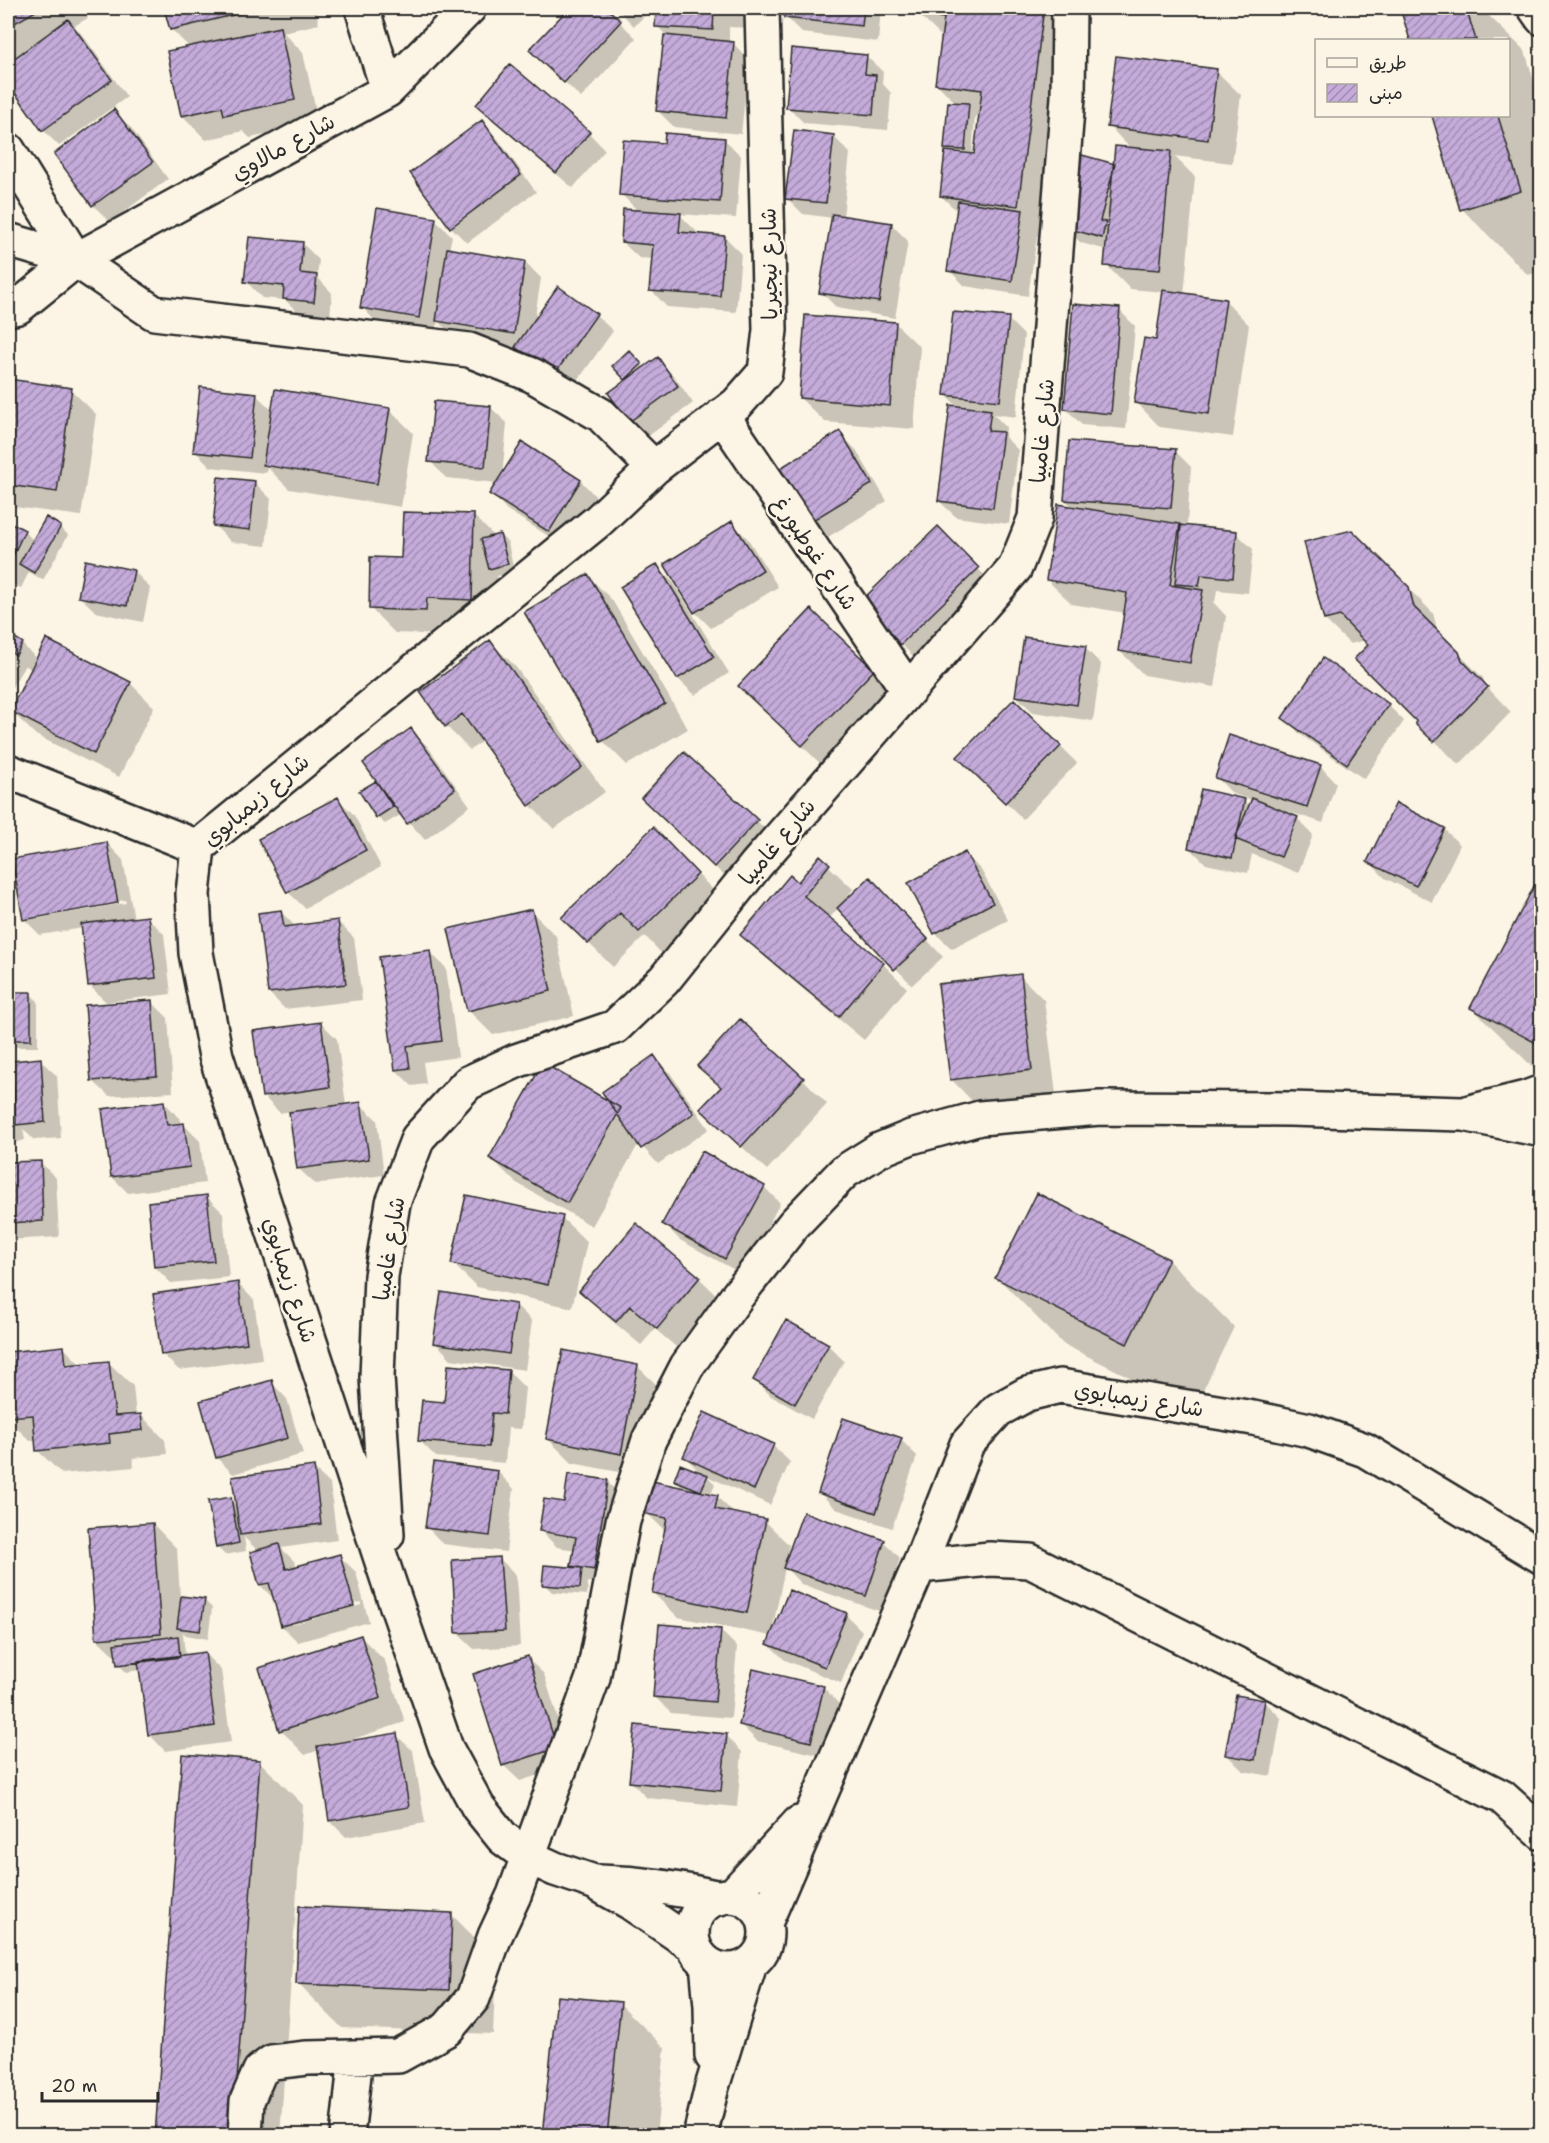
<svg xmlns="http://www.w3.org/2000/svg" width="1549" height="2143" viewBox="0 0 1549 2143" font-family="'Shantell Sans','Playpen Sans Arabic',sans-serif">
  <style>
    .shadow { fill: #0003; fill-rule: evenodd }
    .building { fill: url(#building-hatch); stroke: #2b2b2b; stroke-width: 1.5 }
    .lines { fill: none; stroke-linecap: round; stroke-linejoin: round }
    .minor-casing { stroke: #2b2b2b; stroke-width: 38 }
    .minor { stroke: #fcf5e5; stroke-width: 33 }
    .labels { text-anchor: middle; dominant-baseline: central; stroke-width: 4.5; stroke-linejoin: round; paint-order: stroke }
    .street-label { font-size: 22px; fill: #2b2b2b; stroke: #fcf5e5 }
  </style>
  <defs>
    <pattern id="building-hatch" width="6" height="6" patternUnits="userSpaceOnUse" patternTransform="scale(1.5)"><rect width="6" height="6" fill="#c4abda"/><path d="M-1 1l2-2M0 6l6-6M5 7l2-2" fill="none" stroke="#9f8bb1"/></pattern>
  </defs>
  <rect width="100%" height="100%" fill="#fcf5e5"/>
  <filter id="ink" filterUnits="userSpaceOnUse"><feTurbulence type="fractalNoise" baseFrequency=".0167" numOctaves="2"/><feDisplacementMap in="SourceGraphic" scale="12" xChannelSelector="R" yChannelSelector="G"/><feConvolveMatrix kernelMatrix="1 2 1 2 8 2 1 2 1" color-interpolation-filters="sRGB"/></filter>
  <g filter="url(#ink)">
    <!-- shadow -->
    <path class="shadow" d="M8,8H82L88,18L74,26L84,37L127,97L59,146L43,130L8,81V65L11,62L8,58Z
      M166,8H315L319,24L283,32L303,53L319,124L250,138L243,131L206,140L182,115L189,47L171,29Z
      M571,8H605L636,38L581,98L532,50Z
      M616,8H653L634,26Z
      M658,8H756L754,28L729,27V43H733L749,60L741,134L674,127L658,111L666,35L657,26Z
      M787,8H881L878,42L802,33L786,17Z
      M919,8H1080L1050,237L1037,236L1028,296L965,286L949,270L958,212L941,196L950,153L945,148L957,104L937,84L943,38L918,14ZM975,116L980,117L975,156H972Z
      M1402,8H1481L1525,51L1542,108V271L1528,275L1462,209L1434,116H1508V40H1412Z
      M866,56L883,72L882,83L891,93L888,130L804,123L788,107Z
      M510,66L589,133L605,150L573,188L494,121L478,105Z
      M1216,71L1241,95L1232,163L1174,156L1195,177L1184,295L1225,300L1249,325L1233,437L1160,427L1136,402L1157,342L1164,292L1130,289L1106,265L1107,250L1081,243L1064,227L1115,166L1131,149L1109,126Z
      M114,111L131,128L168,179L110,222L93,205L56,154Z
      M481,122L498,139L536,192L467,243L451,227Z
      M833,136L850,153L843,217L891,224L908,241L895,318L837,308L821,292L833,218L803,214L787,198Z
      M724,139L741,156L736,218L679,214L696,231V235L725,237L741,253L736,312L667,307L651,290L653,259L639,258L622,242L638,211L621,194L665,144Z
      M435,220L452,236L449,250L525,262L541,278L534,323L559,288L596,315L613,331L571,390L533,363L517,347L454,337L438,321L435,334L378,324L362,307Z
      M303,244L319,260L317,277L332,293L330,318L301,315L285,300L262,298L246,281Z
      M1119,310L1135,326L1126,429L1082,425L1066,409Z
      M1008,319L1024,335L1016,417L993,414L1006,427L1005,437L1018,450L1009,524L956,517L939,501L958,407L946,395Z
      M895,323L920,347L914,429L825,422L800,398Z
      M657,359L674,376L693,403L647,437L630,421L628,381L614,366L637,360L645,368Z
      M8,381L71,390L96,414L81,516L15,507L8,499Z
      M256,395L273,411L389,409L413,433L401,507L289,489L267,467L266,473L211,467L195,451Z
      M490,407L507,423L502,477L523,444L581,481L597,498L566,547L507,510L491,493L498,483L446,478L430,461Z
      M840,433L856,450L887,501L818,543L801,527Z
      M1175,451L1191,467L1187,524L1177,523L1181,527L1236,533L1253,549L1248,593L1217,590L1215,602L1212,601L1226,616L1215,687L1144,675L1120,651L1126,613L1072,604L1047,580L1074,508L1065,500Z
      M255,483L271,499L266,546L231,542L215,526Z
      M474,516L495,537L500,535L508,543L514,571L497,576L496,623L450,635L395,633L370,608L402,560Z
      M47,519L60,527L68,535L43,580L29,572L21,588L8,582V523L24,531L34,541Z
      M732,523L748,539L778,587L711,628L695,612Z
      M938,528L994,585L917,660L901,644Z
      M1351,532L1433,613L1438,633L1483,678L1486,686L1511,712L1459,765L1418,724L1371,645L1366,640L1350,644L1325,620Z
      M656,566L673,582L729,673L695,695L678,679L622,587Z
      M134,571L150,588L143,622L96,612L79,596Z
      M588,576L612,600L688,729L627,765L603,741Z
      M8,635L22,644L37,659L130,683L154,707L119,777L36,735L11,711L32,670L25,665L8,694Z
      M490,642L515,666L605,792L554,829L530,805L483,741L470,750L446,726Z
      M1085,648L1101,664L1093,721L1033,712L1016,696Z
      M873,671L897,695L827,770L765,710Z
      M1014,701L1077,763L1023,819L959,757Z
      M1388,705L1404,721L1364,779L1300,734L1284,718Z
      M411,730L428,747L470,806L425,840L402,814L385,824L377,817L361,792L378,781Z
      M1320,766L1336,783L1323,823L1281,809L1280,811L1297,818L1313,835L1298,873L1252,854L1248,873L1206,864L1190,848L1244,801L1250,806L1253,800L1233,794L1217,778Z
      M338,799L354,815L381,867L305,908L288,892Z
      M659,815L757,821L773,837L731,882Z
      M653,829L722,899L664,956L645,936L613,967L563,918Z
      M1444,829L1460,845L1432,902L1385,878L1369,862Z
      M107,843L123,860L134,919L148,918L164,934L171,994L106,1002L90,986L83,928L40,935L24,919ZM125,900L126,903L35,919V916Z
      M965,854L981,870L1008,920L952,949L935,933Z
      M820,858L853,889L844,901L845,903L886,895L943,957L912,985L838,908L829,919L883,964L907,988L864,1040L767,959L742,934L798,884Z
      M1542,874V1076L1472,1008Z
      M531,911L556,936L574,1016L493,1035L468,1010Z
      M281,912L296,927L338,922L354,938L362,1000L285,1009L269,993Z
      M430,952L446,968L458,1057L423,1062L426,1084L412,1086L396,1070Z
      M1020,976L1044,1000L1056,1094L975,1104L951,1079Z
      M30,994L38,1001V1047H16L11,1042L14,1062L40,1060L57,1076L61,1138L34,1140L23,1129L25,1140L8,1144V1081L15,1088L13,1063L8,1064V1010Z
      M152,1002L168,1018L173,1092L109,1096L92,1080Z
      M321,1023L337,1039L346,1106L360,1104L377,1120L384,1175L315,1184L298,1168L290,1111L280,1113L263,1096Z
      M654,1057L670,1073L709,1129L658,1164L639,1143L592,1226L515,1182L491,1158L613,1105Z
      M699,1066L803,1079L827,1104L767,1170L727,1133L722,1088Z
      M164,1102L180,1119L181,1125H184L200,1141L205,1183L128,1193L112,1177Z
      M40,1162L56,1178L59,1237L8,1240V1164Z
      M764,1187L780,1203L742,1274L680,1240L664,1224Z
      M207,1197L223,1213L229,1277L171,1283L155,1267Z
      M562,1218L587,1242L572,1308L477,1287L452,1263Z
      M636,1225L699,1278L724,1302L682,1352L655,1329L641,1345L605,1315L581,1291Z
      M1168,1260L1234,1327L1194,1409L1063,1344L997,1277Z
      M237,1283L254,1300L262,1359L179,1370L162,1354Z
      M516,1305L532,1321L525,1370L451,1359L435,1342Z
      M828,1345L844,1361L812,1419L771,1396L755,1380Z
      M64,1348L81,1365L108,1362L133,1386L136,1416L141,1415L165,1440L167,1454L133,1458L134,1467L62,1474L37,1450L36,1440L30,1441L8,1419V1353Z
      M637,1366L662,1390L645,1477L572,1463L548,1439Z
      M508,1371L525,1388L521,1429L508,1428L505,1463L436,1457L420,1441L446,1404Z
      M271,1382L287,1399L303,1454L233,1474L217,1458Z
      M705,1414L773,1446L790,1462L770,1505L707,1476L715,1484L710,1495L717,1497L735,1514L765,1521L789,1545L788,1553H790L884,1542L900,1558L882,1612L801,1584L785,1567L772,1631L846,1615L862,1631L841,1683L785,1660L768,1644L771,1636L678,1617L653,1593L666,1532L647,1513L686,1490L676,1480L703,1475L685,1457Z
      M901,1440L917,1456L892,1528L836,1509L820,1493Z
      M313,1468L330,1484L337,1540L281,1548L295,1562L297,1568L339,1556L356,1572L369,1622L298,1642L282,1626L275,1600L260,1585L258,1551L244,1537L246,1551L225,1555L217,1547L230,1499L237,1506ZM361,1602V1605L291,1625V1622Z
      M498,1472L514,1489L506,1552L443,1544L427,1527Z
      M607,1482L624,1498L610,1585L588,1582L587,1595L552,1592L544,1584L576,1569L573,1566L575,1550L557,1547L541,1531L565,1503Z
      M153,1524L177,1549L180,1597L204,1600L212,1608L208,1639L186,1635L183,1632L184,1645L186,1656L205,1654L221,1670L231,1742L165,1751L149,1734L141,1670L126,1672L118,1664V1659L97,1639Z
      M8,1555L11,1593H8Z
      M499,1558L516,1575L520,1646L474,1649L457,1633Z
      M721,1631L737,1647L731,1718L671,1713L654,1696Z
      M361,1637L385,1661L405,1722L347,1741L348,1743L396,1735L413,1751L425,1823L346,1837L330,1821L319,1750L305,1755L281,1730Z
      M527,1658L544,1674L572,1764L520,1781L503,1765Z
      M823,1687L839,1704L827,1757L757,1741L741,1725Z
      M1264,1701L1281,1718L1271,1776L1243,1771L1227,1755Z
      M726,1735L742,1752L737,1807L647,1798L631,1782Z
      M259,1761L303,1805L280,2136H156Z
      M451,1914L496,1959L493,2034L342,2028L297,1983Z
      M620,2004L665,2048L656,2136H544Z"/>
    <!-- building -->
    <path class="building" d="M8,8H41L8,27Z
      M164,8H263L170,30Z
      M569,8H607L621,21L564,83L529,50Z
      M656,8H739V13L714,11L713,30L655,27Z
      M785,8H864L862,26L784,18Z
      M917,8H1044L1018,206L940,196L945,151L974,154L982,90L935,84L944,18L916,14Z
      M1400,8H1466L1476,40H1410Z
      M68,19L112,80L42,131L8,83V63Z
      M280,27L295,100L224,115L222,107L181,116L167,51Z
      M664,35L734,42L726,118L656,111Z
      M791,48L867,55L865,74L876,75L873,115L786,108Z
      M1116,56L1217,69L1208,140L1107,127Z
      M510,64L590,132L556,173L476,105Z
      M948,102L969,103L965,150L944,149Z
      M114,109L153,162L92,206L54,154Z
      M1432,116H1498L1521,191L1460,210Z
      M482,120L521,175L450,228L410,173Z
      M794,130L834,135L826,203L785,199Z
      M665,133L725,138L720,202L619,195L623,140L664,143Z
      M1115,146L1171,151L1160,270L1104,266Z
      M1082,155L1115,164L1100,221L1106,222L1102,238L1063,227Z
      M958,201L1023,210L1012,281L947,271Z
      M377,208L436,218L419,318L360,308Z
      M623,209L681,213L679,232L725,236L720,296L649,291L653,245L621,242Z
      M832,214L892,223L879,302L819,293Z
      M249,237L303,242L300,273L317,275L314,302L283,299L284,286L244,282Z
      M447,248L525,261L514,334L436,321Z
      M558,286L597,314L554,375L515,347Z
      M1163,290L1226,299L1209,414L1134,403L1144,338L1156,340Z
      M1073,304L1120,308L1111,414L1064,409Z
      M953,312L1009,317L1000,401L944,395Z
      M805,315L896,322L890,406L799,398Z
      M629,350L642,364L625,380L612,366Z
      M658,357L678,386L629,422L608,393Z
      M8,379L72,388L57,492L8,485Z
      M200,387L257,393L250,458L193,452Z
      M275,389L390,408L377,484L263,465Z
      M434,401L491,406L485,467L428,462Z
      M950,405L991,410L988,431L1003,432L993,508L938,501Z
      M840,431L872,484L800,528L769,475Z
      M1069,441L1176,449L1171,508L1064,500Z
      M522,442L581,480L549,532L489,494Z
      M218,477L255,481L250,530L213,526Z
      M1058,504L1180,524L1170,585L1203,590L1190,663L1118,651L1127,593L1046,580Z
      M403,512L474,514L472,600L427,598L426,611L369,609L370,557L401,558Z
      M46,517L61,526L34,573L19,564Z
      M8,521L25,530L8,566Z
      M732,521L763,570L694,613L664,564Z
      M1181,525L1237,531L1233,578L1201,575L1199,586L1175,584Z
      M938,526L979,568L900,645L859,603Z
      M1352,530L1409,587L1414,607L1459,652L1462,660L1488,687L1434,742L1416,725V721L1354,659L1368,645L1340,616L1324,620L1304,542Z
      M500,534L508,564L489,569L481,539Z
      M85,560L134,570L127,606L78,597Z
      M657,564L714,657L677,679L620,587Z
      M588,574L665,704L601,742L524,612Z
      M811,609L874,670L802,746L738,686Z
      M8,633L23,643L16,655L8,651Z
      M1024,637L1086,646L1077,705L1015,696Z
      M46,639L131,682L94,754L10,711Z
      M490,640L582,767L529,806L462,714L445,727L420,692Z
      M1323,658L1389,704L1347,764L1282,718Z
      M1014,699L1061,746L1005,803L957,757Z
      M411,728L455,789L407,824L363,763Z
      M1229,735L1321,765L1307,807L1215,778Z
      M684,752L758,820L714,867L641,798Z
      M376,781L393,807L376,818L359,791Z
      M1201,789L1245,799L1232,858L1188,848Z
      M338,797L366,850L287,893L258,839Z
      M1252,798L1298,817L1281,857L1235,839Z
      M1396,803L1445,828L1416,886L1367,862Z
      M653,827L698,874L639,932L620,913L588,944L561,918Z
      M107,842L118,903L23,920L12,859Z
      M965,852L993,903L934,934L908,883Z
      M820,855L830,864L804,896L884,963L839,1017L740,935L790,875L798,882Z
      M1542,871V1046L1470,1008Z
      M870,877L928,939L894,970L837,908Z
      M532,909L551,991L467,1011L448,929Z
      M281,910L284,927L338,920L346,984L268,993L258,913Z
      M148,916L156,978L88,986L81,924Z
      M430,950L442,1041L407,1046L410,1068L395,1070L379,957Z
      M1021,974L1032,1070L950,1080L938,984Z
      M8,992H31V1040H8Z
      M152,1000L157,1076L91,1081L85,1005Z
      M740,1019L804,1078L741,1147L700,1109L721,1087L697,1066Z
      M321,1022L330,1087L262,1097L253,1031Z
      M654,1055L694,1113L641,1149L602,1092Z
      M41,1058L45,1122L16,1125L12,1061Z
      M543,1063L621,1108L567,1203L489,1158Z
      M164,1101L167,1125L184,1123L190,1167L111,1177L102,1109Z
      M361,1102L369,1159L297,1169L289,1112Z
      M702,1151L765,1186L725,1259L662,1224Z
      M41,1161L43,1221L8,1223V1162Z
      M1037,1193L1169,1259L1127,1344L995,1278Z
      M207,1195L214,1261L154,1267L148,1202Z
      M466,1195L563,1216L548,1285L451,1264Z
      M636,1223L700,1277L657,1329L630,1306L616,1322L579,1291Z
      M238,1282L247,1343L161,1355L153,1294Z
      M441,1292L516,1304L509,1354L433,1343Z
      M786,1320L829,1344L795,1404L753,1380Z
      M64,1346L66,1365L109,1361L115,1416L141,1414L143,1430L109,1434L110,1443L36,1451L33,1415L8,1417V1352Z
      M563,1350L638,1365L621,1454L546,1439Z
      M448,1365L509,1370L505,1414L492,1413L489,1447L418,1441L422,1400L444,1402Z
      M272,1380L288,1438L216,1458L200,1401Z
      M704,1412L774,1444L754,1490L683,1457Z
      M843,1418L902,1438L876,1513L818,1493Z
      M434,1462L498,1471L490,1536L425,1528Z
      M680,1464L708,1475L701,1491L674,1480Z
      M314,1466L321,1524L240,1535L232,1477Z
      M568,1474L608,1480L594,1570L571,1566L576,1537L539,1531L544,1499L564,1502Z
      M652,1481L718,1495L715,1509L766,1519L747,1613L652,1593L667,1518L646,1514Z
      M231,1497L239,1543L216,1548L208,1501Z
      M803,1512L885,1540L866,1596L783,1568Z
      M153,1523L161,1634L96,1639L88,1528Z
      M279,1544L286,1569L340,1554L354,1606L281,1626L269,1583L259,1585L250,1552Z
      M500,1557L505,1631L456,1633L452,1560Z
      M544,1565L582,1568L580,1588L542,1585Z
      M789,1590L847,1613L825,1667L767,1644Z
      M181,1596L205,1599L200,1631L177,1628Z
      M659,1624L721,1629L715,1702L653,1697Z
      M361,1635L381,1698L279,1731L259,1668Z
      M178,1636L180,1657L117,1665L114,1644Z
      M205,1652L215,1726L148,1735L138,1661Z
      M528,1656L557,1748L502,1766L473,1674Z
      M753,1669L824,1686L811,1742L739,1725Z
      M1236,1695L1265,1700L1255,1760L1225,1755Z
      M635,1725L727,1734L721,1791L629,1782Z
      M397,1733L409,1807L329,1821L317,1746Z
      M182,1754L260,1760L233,2136H155Z
      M299,1906L452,1913L449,1990L296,1984Z
      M557,1996L621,2002L607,2136H542Z"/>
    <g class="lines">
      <defs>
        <path id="minor" d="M362,8L388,90
          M1535,8L1542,18
          M8,150L76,260
          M8,240L76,260L154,313L469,350L532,375L601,415L654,468L598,521L198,847L193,894L196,953L216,1056L389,1583L446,1748L478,1807L503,1838L527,1856L555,1869L594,1882L631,1903L693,1945
          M8,309L18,307L76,260L388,90L469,8
          M722,415L908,690
          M654,468L737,404L765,372L770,330L762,8
          M8,771L198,847
          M1470,1112L1526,1098L1542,1092
          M387,1535L377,1377L381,1276L393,1203L418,1138L468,1083L516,1061L615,1027L664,980L756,865L1015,568L1035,518L1068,97L1069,8
          M919,1566L990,1559L1030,1561L1502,1797L1542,1833
          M599,1882C641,1883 679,1888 720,1898
          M732,1896L799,1823
          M692 1933a37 37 0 1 1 74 0a37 37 0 1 1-74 0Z
          M765,1923L919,1566L967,1444L998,1410L1027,1394L1060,1386L1253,1418L1309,1430L1365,1450L1542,1557
          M707,1963L711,2006L712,2056
          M245,2136L247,2101L260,2071L272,2062L307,2058L398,2056L447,2029L473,1998L495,1936L514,1895L593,1678L623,1521L649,1440L687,1366L738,1295L794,1224L844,1172L879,1150L911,1137L980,1118L1100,1108L1289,1109L1463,1114L1542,1130
          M347,2136L356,2057
          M700,2136L711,2090L750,1964"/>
      </defs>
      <!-- minor casing -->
      <use href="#minor" class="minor-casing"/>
      <!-- minor -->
      <use href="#minor" class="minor"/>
    </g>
  </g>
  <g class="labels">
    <!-- street labels -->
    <g class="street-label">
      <text transform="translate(283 147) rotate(-29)">شارع مالاوي</text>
      <text transform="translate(769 264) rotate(-91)">شارع نيجيريا</text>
      <text transform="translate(1042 431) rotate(-85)">شارع غامبيا</text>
      <text transform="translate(815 553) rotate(56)">شارع غوطبورغ</text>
      <text transform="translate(256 800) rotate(-40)">شارع زيمبابوي</text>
      <text transform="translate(777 842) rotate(-50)">شارع غامبيا</text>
      <text transform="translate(389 1249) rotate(-81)">شارع غامبيا</text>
      <text transform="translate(290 1280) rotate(72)">شارع زيمبابوي</text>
      <text transform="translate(1139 1399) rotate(9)">شارع زيمبابوي</text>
    </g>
  </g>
  <!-- margin -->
  <rect width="1549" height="2143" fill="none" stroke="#fcf5e5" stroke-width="30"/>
  <rect x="15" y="15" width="1519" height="2113" fill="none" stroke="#2b2b2b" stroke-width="2" filter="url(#ink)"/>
  <!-- legend -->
  <rect x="1315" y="39" width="195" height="78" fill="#fcf5e5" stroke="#a8a49b" stroke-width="1.5"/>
  <rect x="1327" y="58" width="30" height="9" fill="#fcf5e5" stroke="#a8a49b" stroke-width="1.5"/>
  <text x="1369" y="69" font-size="18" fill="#2b2b2b">طريق</text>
  <rect x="1327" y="84" width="30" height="18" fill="url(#building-hatch)" stroke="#a8a49b" stroke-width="1.5"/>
  <text x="1369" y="99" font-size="18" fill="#2b2b2b">مبنى</text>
  <!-- scale -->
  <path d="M42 2092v9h116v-9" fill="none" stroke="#2b2b2b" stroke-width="3"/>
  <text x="51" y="2092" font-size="18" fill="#2b2b2b" stroke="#fcf5e5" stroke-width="4.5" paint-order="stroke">20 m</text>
</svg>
